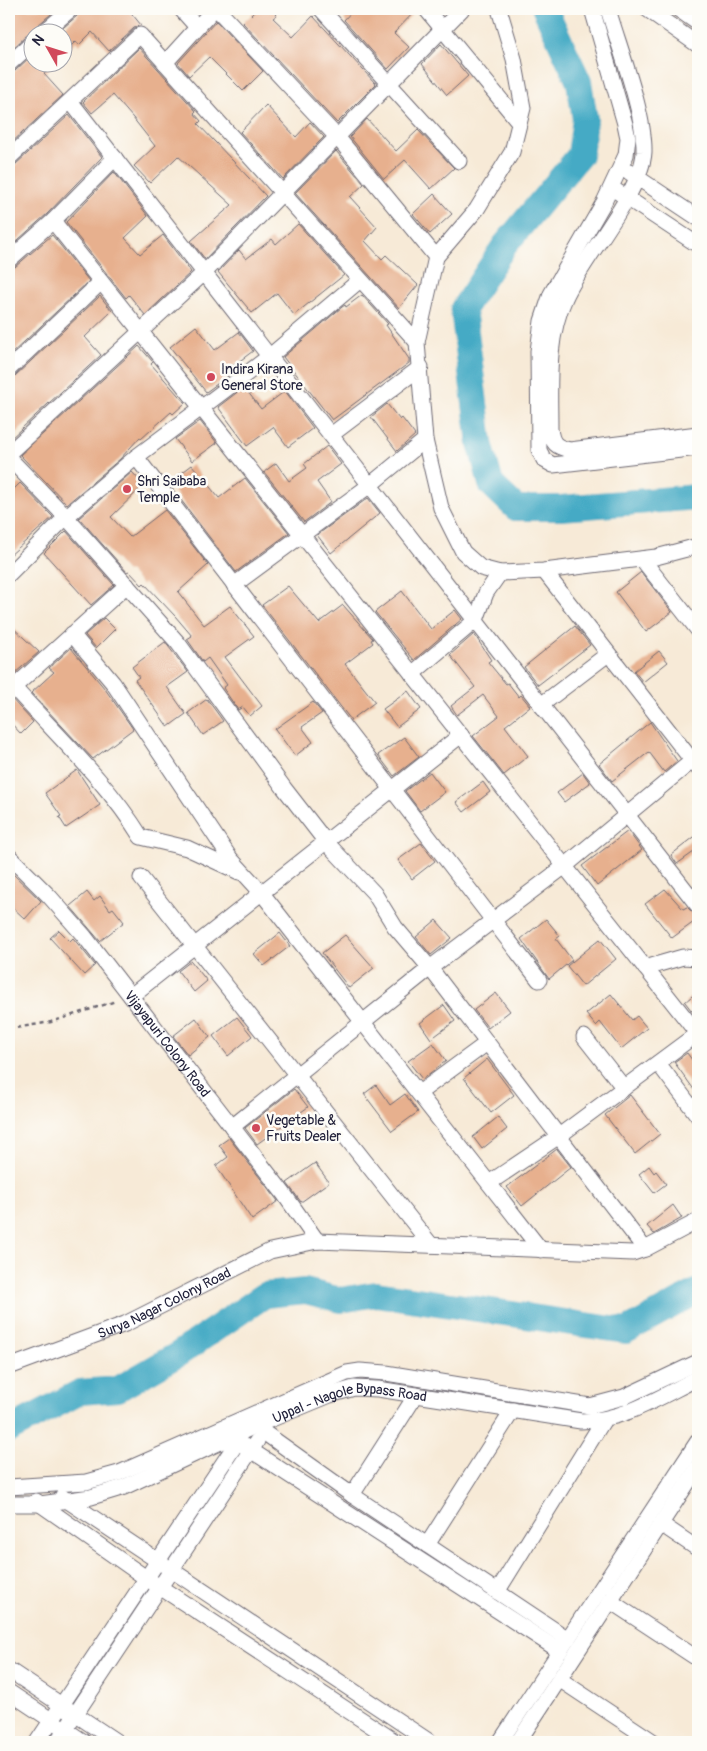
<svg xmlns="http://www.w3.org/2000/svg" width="707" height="1751" viewBox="0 0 707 1751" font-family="Pangolin,sans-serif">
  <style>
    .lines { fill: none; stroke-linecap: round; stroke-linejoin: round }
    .river { stroke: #45aac5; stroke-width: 26 }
    .building { fill: #e7b08e }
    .minor-casing { stroke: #6d6872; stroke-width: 17 }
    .path { stroke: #6d6872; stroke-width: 2.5; stroke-dasharray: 4 4; stroke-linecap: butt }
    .minor { stroke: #fff; stroke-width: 15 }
    .poi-dot { fill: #d1495b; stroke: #fdfcf7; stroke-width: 2 }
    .labels { text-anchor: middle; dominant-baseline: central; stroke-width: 5; stroke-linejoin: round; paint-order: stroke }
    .poi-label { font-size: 14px; fill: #22223b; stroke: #fdfcf7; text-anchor: start }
    .street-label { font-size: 14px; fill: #22223b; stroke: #fdfcf7 }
  </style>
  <rect width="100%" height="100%" fill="#fdfcf7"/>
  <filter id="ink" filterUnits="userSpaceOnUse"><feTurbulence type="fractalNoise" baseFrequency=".02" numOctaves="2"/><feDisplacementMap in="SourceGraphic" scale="10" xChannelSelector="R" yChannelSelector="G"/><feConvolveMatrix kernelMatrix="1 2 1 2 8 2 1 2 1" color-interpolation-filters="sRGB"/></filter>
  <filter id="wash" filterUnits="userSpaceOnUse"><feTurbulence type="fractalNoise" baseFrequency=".0096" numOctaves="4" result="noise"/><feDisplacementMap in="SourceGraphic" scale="20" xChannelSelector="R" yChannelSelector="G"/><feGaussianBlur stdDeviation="1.12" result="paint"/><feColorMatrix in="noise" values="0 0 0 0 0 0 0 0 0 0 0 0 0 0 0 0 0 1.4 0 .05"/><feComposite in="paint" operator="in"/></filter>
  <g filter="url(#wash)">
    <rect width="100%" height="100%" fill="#f7ead7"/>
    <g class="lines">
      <!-- river -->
      <path class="river" d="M545,9L579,82L585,119L580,155L505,245L463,309L480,443L491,484L516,508H561L698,497
        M9,1430L80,1392L118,1389L177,1355L265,1295L305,1291L341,1300L376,1294L626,1331L698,1291"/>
    </g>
    <g id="blocks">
      <!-- building -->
      <path class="building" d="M9,9H57L38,25L35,32L26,36L9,52Z
        M80,9H128L141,25L134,28L109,51L92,32L79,45L76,41L62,55V32H58L77,16Z
        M257,9H271L277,15L273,18L293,37L313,16L376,84L337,123L243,23Z
        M354,9H417L394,33L409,47L388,69L344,20Z
        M216,21L263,71L243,91L209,57L189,76L178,63Z
        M441,44L468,76L447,95L422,64Z
        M139,48L196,111L194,113L201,121L198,124L266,196L205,259L191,241L232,205L178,156L150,183L134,166L155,146L133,118L113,95L92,113L83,102Z
        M32,55V62H56L44,74L63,95L9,145V73L15,71Z
        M266,105L296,137L310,122L324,137L283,179L240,132Z
        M69,115L102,157L47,214L9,248V167L15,165Z
        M367,119L396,151L418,130L454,168L431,189L405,160L384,179L350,137Z
        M336,151L364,184L350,197L377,227L365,241L382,259L386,255L418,285L399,308L295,193Z
        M114,172L148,216L125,238L140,254L163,235L191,272L145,315L129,295L126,298L66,222Z
        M434,194L452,214L430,234L413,214Z
        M298,224L344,275L294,315L277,293L252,313L218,272L239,250L246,259L272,239L276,244Z
        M52,235L89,281L9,356V269L15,267Z
        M362,295L388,324L386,325L409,359V363L332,420L283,357L342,307L345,305L346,307Z
        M100,296L112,311L85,337L101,355L9,440V378L15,376Z
        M196,326L215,350L239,332L253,351L229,369L232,373L206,392L170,347Z
        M139,346L153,362L151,364L185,403L173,414L171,412L141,439L140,437L120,459L67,504L20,455Z
        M244,387L261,409L285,391L313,428L288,447L273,427L247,446L218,407Z
        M387,404L400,420L402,418L415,435L397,451L371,417Z
        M200,421L217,443L192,461L175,439Z
        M327,446L341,464L317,482L331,502L304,522L264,472L276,463L289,481L307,468L304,464Z
        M192,465L219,498L245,478L289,533L236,572L168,483Z
        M132,472L144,485L111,517L130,537L165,510L208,565L178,592L204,625L230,606L254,636L225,657L262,706L250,716L243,707L238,710L223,688L227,685L208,658L203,662L187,639L192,636L175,616L144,583L142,585L129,571L127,572L79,518Z
        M20,483L53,517L9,556V494Z
        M368,498L380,513L331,553L317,535Z
        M66,531L114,585L91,605L44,553Z
        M641,572L672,612L646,632L616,592Z
        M288,586L319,623L343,605L373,639L371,640L373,643L345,664L375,702L351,720L262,605Z
        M402,591L431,629L455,610L462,619L414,660L375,612Z
        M104,618L115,629L96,648L85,635Z
        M9,624L39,652L14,674L9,673Z
        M575,626L590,645L538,685L524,667Z
        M474,634L491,660L488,662L506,684L508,683L519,697L521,695L530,706L505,726L528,756L504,775L473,736L499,716L483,695L457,715L451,706L475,687L450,655Z
        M165,642L188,672L167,687L186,714L168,727L135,680L139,677L132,667Z
        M71,648L105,689L133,729L93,759L31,693L54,672L49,668Z
        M659,651L668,662L643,682L634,671Z
        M408,691L421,709L397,727L383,709Z
        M9,696L33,722L21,734L9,721Z
        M207,699L223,721L203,735L188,713Z
        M313,702L322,713L302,727L313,742L295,756L275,729Z
        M650,722L677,761L664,772L649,752L612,781L599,764Z
        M404,737L419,757L394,776L378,755Z
        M77,770L100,805L66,828L59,817L61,816L45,793Z
        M430,772L445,792L420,811L405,791Z
        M583,773L590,783L564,802L557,793Z
        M483,782L490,792L464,812L456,802Z
        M628,831L642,850L597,886L582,866Z
        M698,834V849L677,864L671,855Z
        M421,843L435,861L412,879L398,860Z
        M11,872L41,901L25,919L9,904V874Z
        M665,889L683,909L687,907L694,914L698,915V919L672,938L645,904Z
        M87,892L94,901L100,896L110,910L113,908L124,922L100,941L70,906Z
        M546,919L560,936L556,939L572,960L549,979L521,939Z
        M436,920L452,938L431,955L416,937Z
        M59,930L70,941L73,938L95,965L84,975L50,938Z
        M280,933L290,946L264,966L254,954Z
        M345,935L374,968L349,988L322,953Z
        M600,939L616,959L583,986L567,966Z
        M191,961L207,981L194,992L178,971Z
        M698,991V1019L685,1002Z
        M496,993L510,1011L488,1028L474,1010Z
        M611,994L632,1020L637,1016L647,1028L621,1049L600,1022L596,1026L586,1014Z
        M444,1005L455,1021L431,1039L420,1023Z
        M237,1017L252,1036L228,1056L213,1036Z
        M196,1018L210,1037L188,1055L173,1036Z
        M433,1043L446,1061L422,1079L408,1061Z
        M687,1053L698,1068V1095L674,1062Z
        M487,1059L514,1095L491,1113L464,1078Z
        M376,1085L390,1105L405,1094L418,1112L392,1131L364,1094Z
        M294,1089L308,1107L257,1144L245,1128Z
        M630,1095L660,1134L635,1154L605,1115Z
        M498,1117L507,1129L482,1149L473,1137Z
        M229,1138L278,1201L252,1220L216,1166L228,1157L219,1145Z
        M557,1149L571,1167L522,1206L507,1187Z
        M315,1163L329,1182L301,1202L287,1183Z
        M649,1166L654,1173L656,1171L666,1184L654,1193L639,1174Z
        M673,1205L682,1218L654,1234L647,1226Z"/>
    </g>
  </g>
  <g filter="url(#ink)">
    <use href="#blocks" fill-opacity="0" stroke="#6d6872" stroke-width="1"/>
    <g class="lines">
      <defs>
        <g id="minor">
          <path d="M181,9L197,27"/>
          <path d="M217,9L338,138L436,257"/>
          <path d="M321,9L459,161"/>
          <path d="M426,9L519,122"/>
          <path d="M499,9L514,59L523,108L512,152L477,209L436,257L417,342L425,440L441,508L463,552L481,568L500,573L544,571L656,557L698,546"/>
          <path d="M592,9L625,124L628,138L626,155L604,202L551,294L542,321L538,351L539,450L544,460L553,465L698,448"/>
          <path d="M608,9C619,47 645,114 644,152C642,192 582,259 565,298C546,339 550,385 550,429C552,444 556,447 570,450L698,434"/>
          <path d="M647,9L698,45"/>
          <path d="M678,9L698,23"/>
          <path d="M44,32L71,9"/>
          <path d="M165,63L214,9"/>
          <path d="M9,64L32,43"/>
          <path d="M71,102L698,906"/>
          <path d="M9,158L140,35L417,342"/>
          <path d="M629,172L698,218"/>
          <path d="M618,192L698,245"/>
          <path d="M53,221L697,1033"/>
          <path d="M9,260L53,221L115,158"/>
          <path d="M9,369L101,282"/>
          <path d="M331,435L421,367"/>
          <path d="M9,453L205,272L462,9"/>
          <path d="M136,457L539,980"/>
          <path d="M9,458L66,517L178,643L284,788L326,842L374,893L395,927L430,968L645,1249"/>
          <path d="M642,559L698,630"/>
          <path d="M544,571L698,768"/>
          <path d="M9,574L66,517L136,457L270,356L360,280"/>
          <path d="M234,585L370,485L425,440"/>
          <path d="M72,634L113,683L230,858L261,892L541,1250"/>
          <path d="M412,674L476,620L486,593L500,573"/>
          <path d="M9,682C54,733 105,779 141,837L187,848L239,872"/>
          <path d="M13,688L127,585"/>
          <path d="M541,705L608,654"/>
          <path id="s1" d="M9,856L50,897L85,937L284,1194L317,1241"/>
          <path d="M141,878L431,1245"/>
          <path d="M645,968L683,957L698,958"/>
          <path d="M131,996L461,735"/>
          <path d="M584,1037L624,1088"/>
          <path d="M658,1063L698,1116"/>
          <path d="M419,1093L487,1043"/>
          <path d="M232,1127L430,968L565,866L698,756"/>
          <path d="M489,1183L559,1136L698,1033"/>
          <path id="s2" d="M9,1367L125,1324L270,1251L317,1241L633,1253L645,1249L698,1221"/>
          <path d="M255,1426L352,1495L568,1639"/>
          <path d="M232,1438L560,1651"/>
          <path d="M9,1487L86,1482L119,1473L347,1373L360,1371L386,1373L590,1406L624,1397L698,1362"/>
          <path d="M352,1495L416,1395"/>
          <path d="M62,1497L430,1742"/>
          <path d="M36,1501L146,1578L396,1742"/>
          <path id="s3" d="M9,1504H40L91,1497L124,1487L255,1426L330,1395L354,1388L378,1389L581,1421C624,1421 661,1396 698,1378"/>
          <path d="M661,1524L698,1549"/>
          <path d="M427,1545L513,1410"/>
          <path d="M497,1592L603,1421"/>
          <path d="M610,1601L698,1659"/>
          <path d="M9,1670L117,1742"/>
          <path d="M559,1679L654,1742"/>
          <path d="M9,1692L84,1742"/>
          <path d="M37,1742L238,1441"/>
          <path d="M57,1742L257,1441"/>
          <path d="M500,1742L698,1441"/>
          <path d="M518,1742L698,1467"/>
        </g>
      </defs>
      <!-- minor casing -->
      <use href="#minor" class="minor-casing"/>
      <!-- path -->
      <path class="path" d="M9,1029L51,1022L116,1001"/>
      <!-- minor -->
      <use href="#minor" class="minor"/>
    </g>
  </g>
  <!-- markers -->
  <g class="poi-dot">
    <circle cx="211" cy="377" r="5"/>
    <circle cx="127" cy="489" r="5"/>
    <circle cx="256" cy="1128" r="5"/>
  </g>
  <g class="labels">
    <!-- poi labels -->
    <g class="poi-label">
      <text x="221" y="369">Indira Kirana<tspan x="221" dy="16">General Store</tspan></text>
      <text x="137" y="481">Shri Saibaba<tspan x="137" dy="16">Temple</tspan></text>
      <text x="266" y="1120">Vegetable &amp;<tspan x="266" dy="16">Fruits Dealer</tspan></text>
    </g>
    <!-- street labels -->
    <g class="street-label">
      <text stroke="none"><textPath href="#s1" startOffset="246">Vijayapuri Colony Road</textPath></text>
      <text stroke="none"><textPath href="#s2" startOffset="168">Surya Nagar Colony Road</textPath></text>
      <text stroke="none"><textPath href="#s3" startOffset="361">Uppal - Nagole Bypass Road</textPath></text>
    </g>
  </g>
  <!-- margin -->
  <rect width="707" height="1751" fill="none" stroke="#fdfcf7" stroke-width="30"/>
  <!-- north arrow -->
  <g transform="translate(48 48) rotate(309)"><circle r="24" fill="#fdfcf7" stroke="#a5a5ac"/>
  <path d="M0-4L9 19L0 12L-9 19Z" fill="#d1495b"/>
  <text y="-8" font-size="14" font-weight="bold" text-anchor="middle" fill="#22223b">N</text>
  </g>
</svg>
